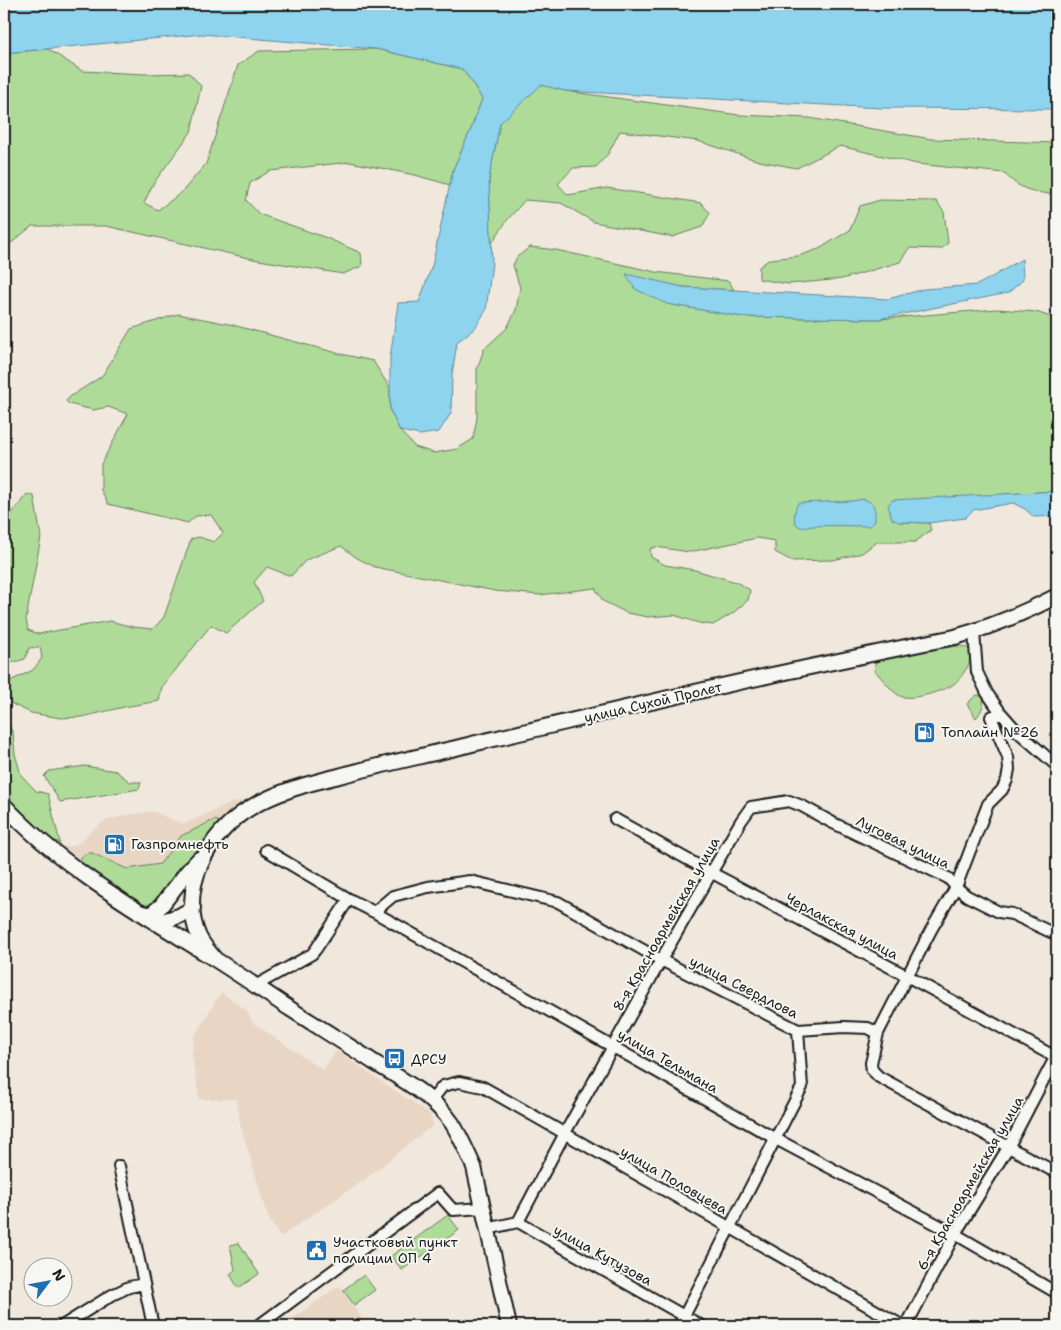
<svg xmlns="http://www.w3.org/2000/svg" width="1061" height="1330" viewBox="0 0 1061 1330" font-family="'Shantell Sans',sans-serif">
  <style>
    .built { fill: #e8d5c4 }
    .green { fill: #afdb99; stroke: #667c5a }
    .water { fill: #8ed4ef; stroke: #608a9b }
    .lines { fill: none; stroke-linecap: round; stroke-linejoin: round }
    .street-casing { stroke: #1c1c1c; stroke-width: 14 }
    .secondary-casing { stroke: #1c1c1c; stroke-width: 18 }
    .street { stroke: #f6f6f2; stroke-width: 10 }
    .secondary { stroke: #f6f6f2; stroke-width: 14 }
    .labels { text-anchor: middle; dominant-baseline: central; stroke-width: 4; stroke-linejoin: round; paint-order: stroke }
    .street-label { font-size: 14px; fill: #1c1c1c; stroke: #f6f6f2 }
    .poi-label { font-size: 14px; fill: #1c1c1c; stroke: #f6f6f2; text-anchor: start }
  </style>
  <rect width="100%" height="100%" fill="#f0e7dd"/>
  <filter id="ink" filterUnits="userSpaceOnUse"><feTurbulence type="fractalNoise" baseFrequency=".02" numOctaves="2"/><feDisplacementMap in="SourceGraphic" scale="10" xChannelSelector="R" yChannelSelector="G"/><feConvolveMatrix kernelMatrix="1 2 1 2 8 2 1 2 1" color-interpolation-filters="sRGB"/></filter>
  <g filter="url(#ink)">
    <!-- built -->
    <path class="built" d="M262,796L220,826L181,836L161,864L127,869L92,853H88L79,863L50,845L60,847L74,846L79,843L89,833L105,821L122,816L147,812H154L178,822L184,824L231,803Z
      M221,992L246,1010L253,1023L323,1070L336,1051L430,1114L433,1125L365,1179L280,1237L268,1218L241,1127L236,1099H199L192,1055L194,1037Z
      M339,1286L367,1326H281Z"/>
    <!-- green -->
    <path class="green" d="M48,49L82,71L144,74L189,73L201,86L191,132L153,184L144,203L158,210L181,193L206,164L238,65L259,51L376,49L462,69L472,82L482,99L471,129L453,170L450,185L415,175L350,162L270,171L250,183L246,200L259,214L327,238L361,253L362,266L343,274L253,259L106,226H32L9,245L4,258V53Z
      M541,84L565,91L739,115L809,118L931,139L1057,143V195C1034,192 1021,191 1004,173L917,164L840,146L797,168L759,161L698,141L620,131L608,154L596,167L573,168L558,184L568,195L607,188L701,203L710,213L702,227L672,237L594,222L561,203L525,200L508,219L491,244L489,179L500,122Z
      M880,200L936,201L944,212L948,243L941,249L909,248L900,262L842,279L788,284L759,279V267L770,259L798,256L819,249L850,230L860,206Z
      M530,247L556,250L656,272L729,281L734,290L683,287L628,276L667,304L743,317L878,319L997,309L1036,312L1057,319V491L1005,494L899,522L929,523L931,530L915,542H877L862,553L833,560L792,561L775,552V541L757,538L690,552L655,547L650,549L651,557L665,565L695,570L736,582L750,590L748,600L733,613L713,625L699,623L674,615L648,617L627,613L603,601L595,588L540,595L495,591L375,567L357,558L341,546L306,560L291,576L267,567L254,582L263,601L226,633L211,625L162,687L159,701L124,707L82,717L61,718L31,713L12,704L5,694L8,682L33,670L42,658L40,647L29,648L25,659L4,665V546L12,513L27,494L34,496L41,537L26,619L28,630L38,634L110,621L133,627L153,629L164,617L191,539L199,537L214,542L223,533L211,515L196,516L188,523L108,504L101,490V464L128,414L108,407L93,410L69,404L66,401L71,396L102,376L131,329L178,314L229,324L341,354L373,361L390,388V410L400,431L415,447L434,453L457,449L473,439L477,418V369L484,349L507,328L516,310L520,288L513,265L517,257Z
      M958,646C962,646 967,647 969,649C977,657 961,678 955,683C946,691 911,701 900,696C892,692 882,678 875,671C873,664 877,660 883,657Z
      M978,695L983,697C985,703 981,713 976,718L967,704L975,696Z
      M4,717L13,733L15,754L21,775L36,791L48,794L60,843L40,835L4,799Z
      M85,766L116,771L130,782H141L139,789L60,802L44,776L49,771Z
      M214,820L218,821L220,826L200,850L159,904L142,910L79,863C81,856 85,852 92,853L127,869L160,864L181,836Z
      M448,1215L459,1230L402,1270L391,1256Z
      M239,1243L259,1274L238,1288L230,1274L235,1270L230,1245Z
      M364,1275L375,1290L354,1305L343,1290Z"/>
    <!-- water -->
    <path class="water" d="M4,4H1057V109L881,108L565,91L541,85L500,123L489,179L492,263L486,310L475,328L457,342L452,375L451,413L439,432L420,435L400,431L390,410V358L398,303L419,302L432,266L453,170L471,129L482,99L472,82L462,69L376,49L202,34L4,53Z
      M1022,259L1023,280L1008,293L878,319L743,317L667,304L635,289L626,274L683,287L888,299L924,289L977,285L992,277Z
      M1057,491V516L1034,517L1025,509L1013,503L973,510L965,518L929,523L899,522L892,519L888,506L892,500Z
      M864,499C876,503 875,510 875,521L869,526C851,526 832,525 813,526C808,527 801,529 797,525C792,520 795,508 798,503L851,501Z"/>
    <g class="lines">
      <defs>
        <path id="street" d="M974,632L977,672L987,693L1001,713L1016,730L1057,766
          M615,819L712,873L907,976L1057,1058
          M266,850L349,899L374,912L776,1139L955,1234L1057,1293
          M374,912L393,896L428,887L470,881L558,902L661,960L798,1030L844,1027L868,1028L878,1033L871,1063L872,1070L879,1077L1057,1173
          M255,986L312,954L316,949L349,899
          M878,1033L931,930L956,887L988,804L1002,790L1007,780L1009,769L1008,757L991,717L1001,713
          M431,1101L443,1086L459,1082L483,1087L903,1326
          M119,1166L153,1326
          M518,1222L565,1133L661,960L741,821L751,807L789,801L802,806L833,823L948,878L956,887L967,896L999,912L1012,914L1057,935
          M487,1229L518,1222L702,1326
          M62,1326L112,1295L129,1287L144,1284
          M258,1326L438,1193L453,1210L483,1208
          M679,1326L802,1087L798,1030
          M906,1326L955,1234L1009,1146L1057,1054"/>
        <path id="secondary" d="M4,805C63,869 140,912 213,958C240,975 266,993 292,1010C320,1028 348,1045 375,1063C402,1079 434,1097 452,1123C461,1137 467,1152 474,1167L509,1326
          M139,912L146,914H151L161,906L187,872L199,859
          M156,923L179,916L193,908
          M215,959C209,952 203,945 199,937C178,889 208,833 250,808C278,791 308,784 339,776C383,764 428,755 472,744C576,720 681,694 786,672C843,660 899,648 955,637C991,627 1024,613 1057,596"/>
      </defs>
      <!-- street casing -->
      <use href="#street" class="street-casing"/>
      <!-- secondary casing -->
      <use href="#secondary" class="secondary-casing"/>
      <!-- street -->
      <use href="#street" class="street"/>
      <!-- secondary -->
      <use href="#secondary" class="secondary"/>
    </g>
  </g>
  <!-- icons -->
  <defs>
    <symbol id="fuel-square" viewBox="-11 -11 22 22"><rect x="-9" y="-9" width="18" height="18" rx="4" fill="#1f6fb2" stroke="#f6f6f2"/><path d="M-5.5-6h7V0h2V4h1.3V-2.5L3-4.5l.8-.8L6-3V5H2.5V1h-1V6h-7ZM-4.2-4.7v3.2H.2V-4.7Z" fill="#fff"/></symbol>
    <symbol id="bus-square" viewBox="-11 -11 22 22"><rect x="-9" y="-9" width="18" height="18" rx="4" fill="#1f6fb2" stroke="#f6f6f2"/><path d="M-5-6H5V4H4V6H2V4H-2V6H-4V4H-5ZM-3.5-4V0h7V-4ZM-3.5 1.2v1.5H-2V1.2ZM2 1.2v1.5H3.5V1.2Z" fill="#fff"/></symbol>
    <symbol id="civic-square" viewBox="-11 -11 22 22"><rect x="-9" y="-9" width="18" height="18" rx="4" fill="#1f6fb2" stroke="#f6f6f2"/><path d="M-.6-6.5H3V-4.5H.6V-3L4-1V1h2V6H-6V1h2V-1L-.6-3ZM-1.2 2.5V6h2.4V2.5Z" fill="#fff"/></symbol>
  </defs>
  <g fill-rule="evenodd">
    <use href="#fuel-square" x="912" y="720" width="25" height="25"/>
    <use href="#fuel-square" x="102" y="832" width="25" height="25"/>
    <use href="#bus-square" x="382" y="1046" width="25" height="25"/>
    <use href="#civic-square" x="304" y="1238" width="25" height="25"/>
  </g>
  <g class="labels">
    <!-- street labels -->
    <g class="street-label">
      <text transform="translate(653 702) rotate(-13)">улица Сухой Пролет</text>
      <text transform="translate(903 842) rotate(26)">Луговая улица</text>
      <text transform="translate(666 924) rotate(-60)">8-я Красноармейская улица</text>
      <text transform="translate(842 926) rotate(28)">Черлакская улица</text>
      <text transform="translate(744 987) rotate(27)">улица Свердлова</text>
      <text transform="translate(668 1061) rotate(30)">улица Тельмана</text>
      <text transform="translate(674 1180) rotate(30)">улица Половцева</text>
      <text transform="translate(970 1183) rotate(-60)">6-я Красноармейская улица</text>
      <text transform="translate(603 1255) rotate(29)">улица Кутузова</text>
    </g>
    <!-- poi labels -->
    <g class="poi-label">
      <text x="941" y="732">Топлайн №26</text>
      <text x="131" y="844">Газпромнефть</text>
      <text x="411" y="1059">ДРСУ</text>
      <text x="333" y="1242">Участковый пункт<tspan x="333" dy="16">полиции ОП 4</tspan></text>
    </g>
  </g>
  <!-- margin -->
  <rect width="1061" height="1330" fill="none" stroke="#f6f6f2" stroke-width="20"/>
  <rect x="10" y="10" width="1041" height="1310" fill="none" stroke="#1c1c1c" stroke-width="2" filter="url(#ink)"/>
  <!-- north arrow -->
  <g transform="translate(48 1282) rotate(58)"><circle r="24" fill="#f6f6f2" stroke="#9f9f9c"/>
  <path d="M0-4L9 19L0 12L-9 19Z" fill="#1f6fb2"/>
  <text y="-8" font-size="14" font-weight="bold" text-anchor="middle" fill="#1c1c1c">N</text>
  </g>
</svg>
